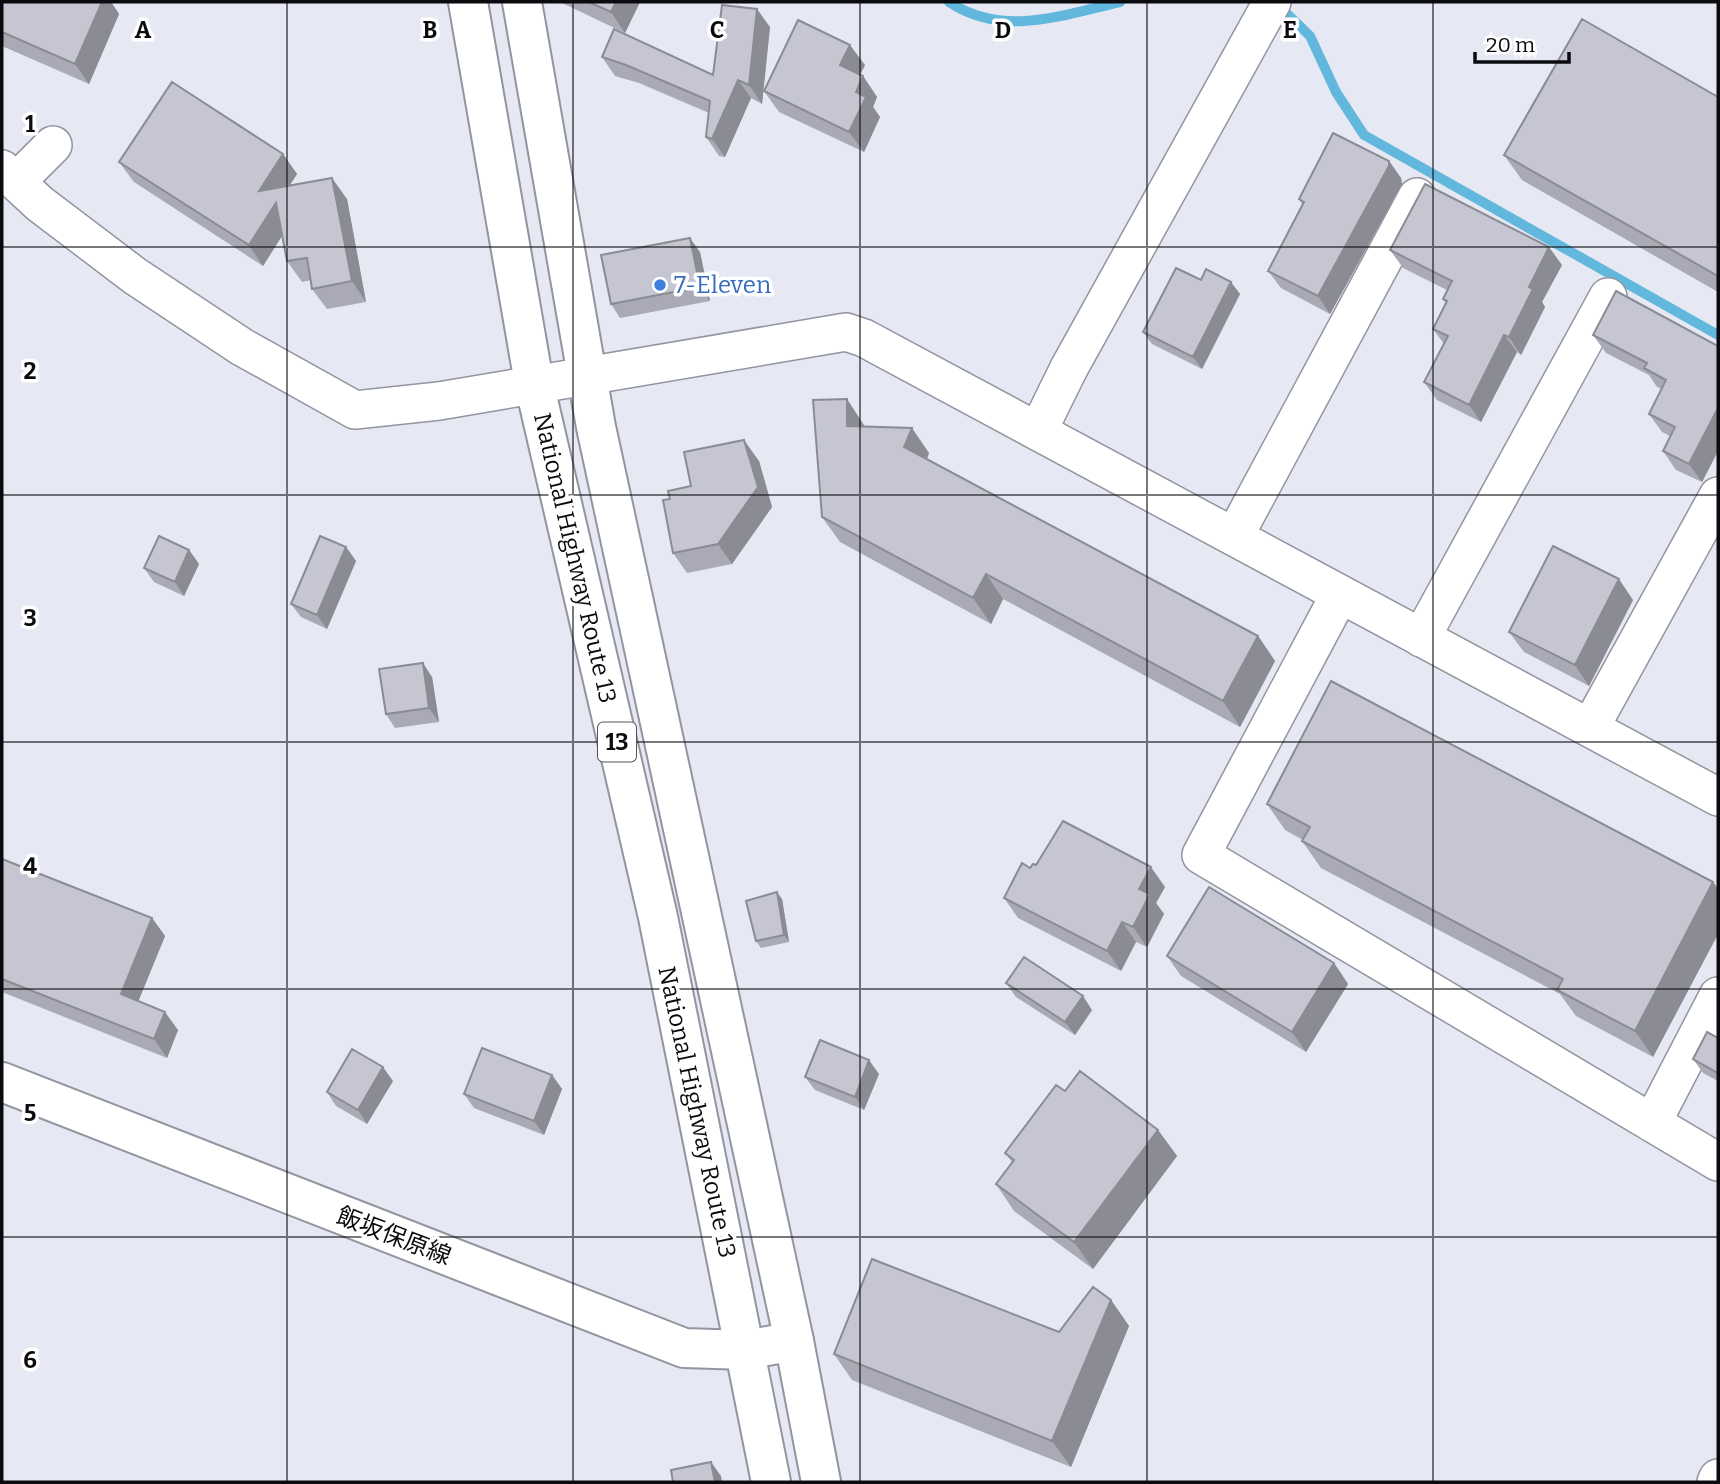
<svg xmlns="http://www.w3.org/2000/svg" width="1720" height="1484" viewBox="0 0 1720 1484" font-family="Bitter,'Noto Sans JP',serif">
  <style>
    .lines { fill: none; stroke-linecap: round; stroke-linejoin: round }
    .stream { stroke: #62b8dc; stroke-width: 10 }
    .minor-casing { stroke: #92949f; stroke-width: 40 }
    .secondary-casing { stroke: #92949f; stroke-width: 42 }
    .trunk-casing { stroke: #92949f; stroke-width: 42 }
    .minor { stroke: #fff; stroke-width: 37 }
    .secondary { stroke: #fff; stroke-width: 38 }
    .trunk { stroke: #fff; stroke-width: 38 }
    .wall { fill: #a9aab5 }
    .shaded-wall { fill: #8a8b93 }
    .building { fill: #c5c6d2; stroke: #8a8b93; stroke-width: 2 }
    .grid { fill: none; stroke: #0b0b0f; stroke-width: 2; stroke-opacity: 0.55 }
    .shop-dot { fill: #3f7fe0; stroke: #fff; stroke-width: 2.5 }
    .labels { text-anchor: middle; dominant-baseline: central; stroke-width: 7; stroke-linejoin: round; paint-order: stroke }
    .shield { fill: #fff; stroke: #545457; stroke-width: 2 }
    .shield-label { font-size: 23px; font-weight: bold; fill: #0b0b0f }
    .shop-label { font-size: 24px; fill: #366cbe; stroke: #fff; text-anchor: start }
    .street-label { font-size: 24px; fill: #0b0b0f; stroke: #fff }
    .grid-label { font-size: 23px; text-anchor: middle; font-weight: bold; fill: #0b0b0f; stroke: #fff; stroke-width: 7; stroke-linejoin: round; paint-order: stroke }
  </style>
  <rect width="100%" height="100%" fill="#e6e8f4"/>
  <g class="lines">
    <!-- stream -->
    <path class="stream" d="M949,2C1004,38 1062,15 1120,2
      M1279,6L1310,36L1336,92L1364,135L1718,335"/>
    <defs>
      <path id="minor" d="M2,169L40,204L135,276L242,347L355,410L439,401L846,332L864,338L1718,797
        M16,182L53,145
        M1038,431L1069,368L1272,2
        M1234,537L1417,197
        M1340,594L1201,855L1718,1162
        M1421,638L1608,297
        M1590,728L1718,496
        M1652,1123L1718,996
        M1716,1482L1718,1478"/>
      <path id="secondary" d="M2,1082L684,1348L746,1350L794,1341"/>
      <path id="trunk" d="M468,2L534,383L658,917L771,1482
        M522,2L596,427L794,1341L821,1482"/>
    </defs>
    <!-- minor casing -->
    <use href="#minor" class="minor-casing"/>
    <!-- secondary casing -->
    <use href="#secondary" class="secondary-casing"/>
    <!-- trunk casing -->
    <use href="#trunk" class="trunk-casing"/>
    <!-- minor -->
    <use href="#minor" class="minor"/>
    <!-- secondary -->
    <use href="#secondary" class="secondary"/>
    <!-- trunk -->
    <use href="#trunk" class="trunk"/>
  </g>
  <!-- wall -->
  <path class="wall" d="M2,2H111L119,14L89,84L2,46Z
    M560,2H640L625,33Z
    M770,27L762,104L751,98L725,157L719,156L706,137L709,113L639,83L615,76L602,57L713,75Z
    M865,65L860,75L863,76L877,97L873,107L880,117L864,152L779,112L764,91Z
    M1718,97V292L1522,180L1504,155Z
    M283,154L297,174L290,185L347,199L366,302L327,309L312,289L311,280L302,282L287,261L282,236L263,266L134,182L119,162Z
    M1389,161L1401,178L1402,184L1330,314L1281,288L1268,271L1302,204L1299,199Z
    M1390,250L1562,265L1542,302L1545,307L1521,355L1517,352L1481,422L1437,400L1424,382L1444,344L1433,329L1446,304L1443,299L1447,290L1403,268Z
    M700,252L710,301L620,318L611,304Z
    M1201,280L1240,294L1202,369L1152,344L1143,332Z
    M1593,335L1718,346V451L1702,482L1676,470L1663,451L1670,436L1662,432L1649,414L1662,389L1657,387L1649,375L1606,353Z
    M864,425V426L929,453L927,459L1258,636L1275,661L1240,727L1003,599L991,624L840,542L822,517Z
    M759,461L772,507L732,564L687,573L673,553L670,499L691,486Z
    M346,547L356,561L327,629L301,617L291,604Z
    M189,550L199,564L184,596L154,582L144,568Z
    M1633,600L1589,686L1524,652L1509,632Z
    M432,677L439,722L395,728L386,714Z
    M1267,804L1713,882L1718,889V934L1653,1057L1576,1016L1560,994L1321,868L1302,841L1303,840L1285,830Z
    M2,859L152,918L165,936L138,1001L178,1030L167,1058L2,992Z
    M1036,865L1165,887L1156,903L1164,914L1147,947L1136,942L1121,971L1018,918L1004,898L1030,868Z
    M782,899L789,942L761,948L756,941Z
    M1167,956L1334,963L1348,984L1306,1052L1181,976Z
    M1006,983L1092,1010L1075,1035L1016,997Z
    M1718,1038V1081L1703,1073L1693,1059Z
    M879,1074L864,1110L815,1090L805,1077Z
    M552,1075L562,1089L544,1135L474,1108L464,1094Z
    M393,1081L367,1124L336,1106L327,1092Z
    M1065,1091L1158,1130L1177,1156L1093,1269L1014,1211L996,1184L1012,1162L1005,1153Z
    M1111,1300L1129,1326L1071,1467L852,1380L834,1354L1059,1332Z"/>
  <!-- shaded-wall -->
  <path class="shaded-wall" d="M102,2H111L119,14L89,84L75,64Z
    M616,2H640L625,33L611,12Z
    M757,9L770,27L762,104L749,85Z
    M850,45L865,65L854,86L840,65Z
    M863,76L877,97L873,107L880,117L864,152L849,132L856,92Z
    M738,80L751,98L725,157L712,139Z
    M283,154L297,174L277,205L290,223L263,266L249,245L259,191Z
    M1389,161L1401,178L1402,184L1330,314L1318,296Z
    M332,178L347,199L366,302L352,281Z
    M690,238L700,252L710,301L700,287Z
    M1549,247L1562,265L1542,302L1545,307L1521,355L1509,337L1529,287Z
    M1231,282L1240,294L1202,369L1193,357Z
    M1504,335L1517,352L1481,422L1469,405Z
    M847,399L864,425L865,451L847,426Z
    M1718,408V451L1702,482L1689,464Z
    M912,428L929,453L922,472L904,447Z
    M744,440L759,461L772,507L732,564L718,544Z
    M346,547L356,561L327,629L317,615Z
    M189,550L199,564L184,596L175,582Z
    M986,574L1003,599L991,624L973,598Z
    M1619,579L1633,600L1589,686L1575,665Z
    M1258,636L1275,661L1240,727L1223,701Z
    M423,663L432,677L439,722L429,708Z
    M1151,867L1165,887L1156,903L1164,914L1147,947L1133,927L1139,889Z
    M1713,882L1718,889V934L1653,1057L1635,1031Z
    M777,892L782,899L789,942L784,935Z
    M152,918L165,936L134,1012L121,994Z
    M1122,922L1136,942L1121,971L1107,951Z
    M1334,963L1348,984L1306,1052L1292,1032Z
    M1083,996L1092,1010L1075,1035L1065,1022Z
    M165,1012L178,1030L167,1058L154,1039Z
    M869,1060L879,1074L864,1110L855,1097Z
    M383,1067L393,1081L367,1124L358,1110Z
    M552,1075L562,1089L544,1135L534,1121Z
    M1158,1130L1177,1156L1093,1269L1074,1242Z
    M1111,1300L1129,1326L1071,1467L1052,1441Z
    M711,1462L721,1476L722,1482H715Z"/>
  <!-- building -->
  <path class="building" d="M2,2H102L75,64L2,32Z
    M589,2H616L611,12Z
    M722,5L757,9L749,85L738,80L712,139L706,137L710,101L626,65L602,57L614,29L713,75Z
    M1582,19L1718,97V276L1504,155Z
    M798,20L850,45L840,65L863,76L856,92L866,97L849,132L764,91Z
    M172,82L283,154L259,191L332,178L352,281L312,289L307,258L287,261L276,203L249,245L119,162Z
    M1333,133L1389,161V166L1318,296L1268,271L1304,202L1299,199Z
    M1425,184L1549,247L1529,287L1533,289L1509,337L1504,335L1469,405L1424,382L1448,336L1433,329L1447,301L1443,299L1452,281L1390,250Z
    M690,238L700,287L611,304L601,255Z
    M1176,268L1201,280L1206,269L1231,282L1193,357L1143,332Z
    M1616,291L1718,346V408L1689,464L1663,451L1675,427L1649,414L1666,380L1644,368L1647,363L1593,335Z
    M847,399V426L912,428L904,447L1258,636L1223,701L986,574L973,598L822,517L813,400Z
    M744,440L758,487L718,544L673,553L663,500L670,499L668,491L691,486L684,452Z
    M159,536L189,550L175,582L144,568Z
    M320,536L346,547L317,615L291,604Z
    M1553,546L1619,579L1575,665L1509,632Z
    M423,663L429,708L386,714L379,669Z
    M1331,681L1713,882L1635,1031L1557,990L1563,979L1302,841L1310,827L1267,804Z
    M1063,821L1151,867L1139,889L1150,894L1133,927L1122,922L1107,951L1004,898L1022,863L1030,868L1033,864L1036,865Z
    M2,859L152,918L121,994L165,1012L154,1039L2,979Z
    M1209,887L1334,963L1292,1032L1167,956Z
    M777,892L784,935L756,941L746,901Z
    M1024,957L1083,996L1065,1022L1006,983Z
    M1707,1032L1718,1038V1073L1693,1059Z
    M820,1040L869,1060L855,1097L805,1077Z
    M482,1048L552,1075L534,1121L464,1094Z
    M352,1049L383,1067L358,1110L327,1092Z
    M1080,1071L1158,1130L1074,1242L996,1184L1014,1160L1005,1153L1056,1085L1065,1091Z
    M872,1259L1059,1332L1093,1287L1111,1300L1052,1441L834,1354Z
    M711,1462L715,1482H673L671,1470Z"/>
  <!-- grid -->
  <path class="grid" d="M287,2V1482M573,2V1482M860,2V1482M1147,2V1482M1433,2V1482M2,247H1718M2,495H1718M2,742H1718M2,989H1718M2,1237H1718"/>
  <!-- markers -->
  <circle class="shop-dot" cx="660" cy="285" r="7"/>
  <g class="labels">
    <!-- shield labels -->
    <rect class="shield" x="598" y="722.5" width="38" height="39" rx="5"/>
    <g class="shield-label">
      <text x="617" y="742">13</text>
    </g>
    <!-- shop labels -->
    <g class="shop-label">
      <text x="674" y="285">7-Eleven</text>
    </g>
    <!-- street labels -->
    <g class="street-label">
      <text transform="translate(575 558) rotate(77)">National Highway Route 13</text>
      <text transform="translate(697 1112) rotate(78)">National Highway Route 13</text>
      <text transform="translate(394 1236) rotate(21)">飯坂保原線</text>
    </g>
  </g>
  <g class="grid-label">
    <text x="143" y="38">A</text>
    <text x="430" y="38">B</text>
    <text x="717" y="38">C</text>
    <text x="1003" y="38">D</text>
    <text x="1290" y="38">E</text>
    <text x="30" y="132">1</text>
    <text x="30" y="379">2</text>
    <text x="30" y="626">3</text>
    <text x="30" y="874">4</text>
    <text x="30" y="1121">5</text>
    <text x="30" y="1368">6</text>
  </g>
  <!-- border -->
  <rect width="1720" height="1484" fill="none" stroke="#0b0b0f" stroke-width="7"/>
  <!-- scale -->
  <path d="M1475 52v10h94v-10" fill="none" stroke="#0b0b0f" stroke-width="3.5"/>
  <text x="1486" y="52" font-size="21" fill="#0b0b0f" stroke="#ffffff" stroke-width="5" paint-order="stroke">20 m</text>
</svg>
